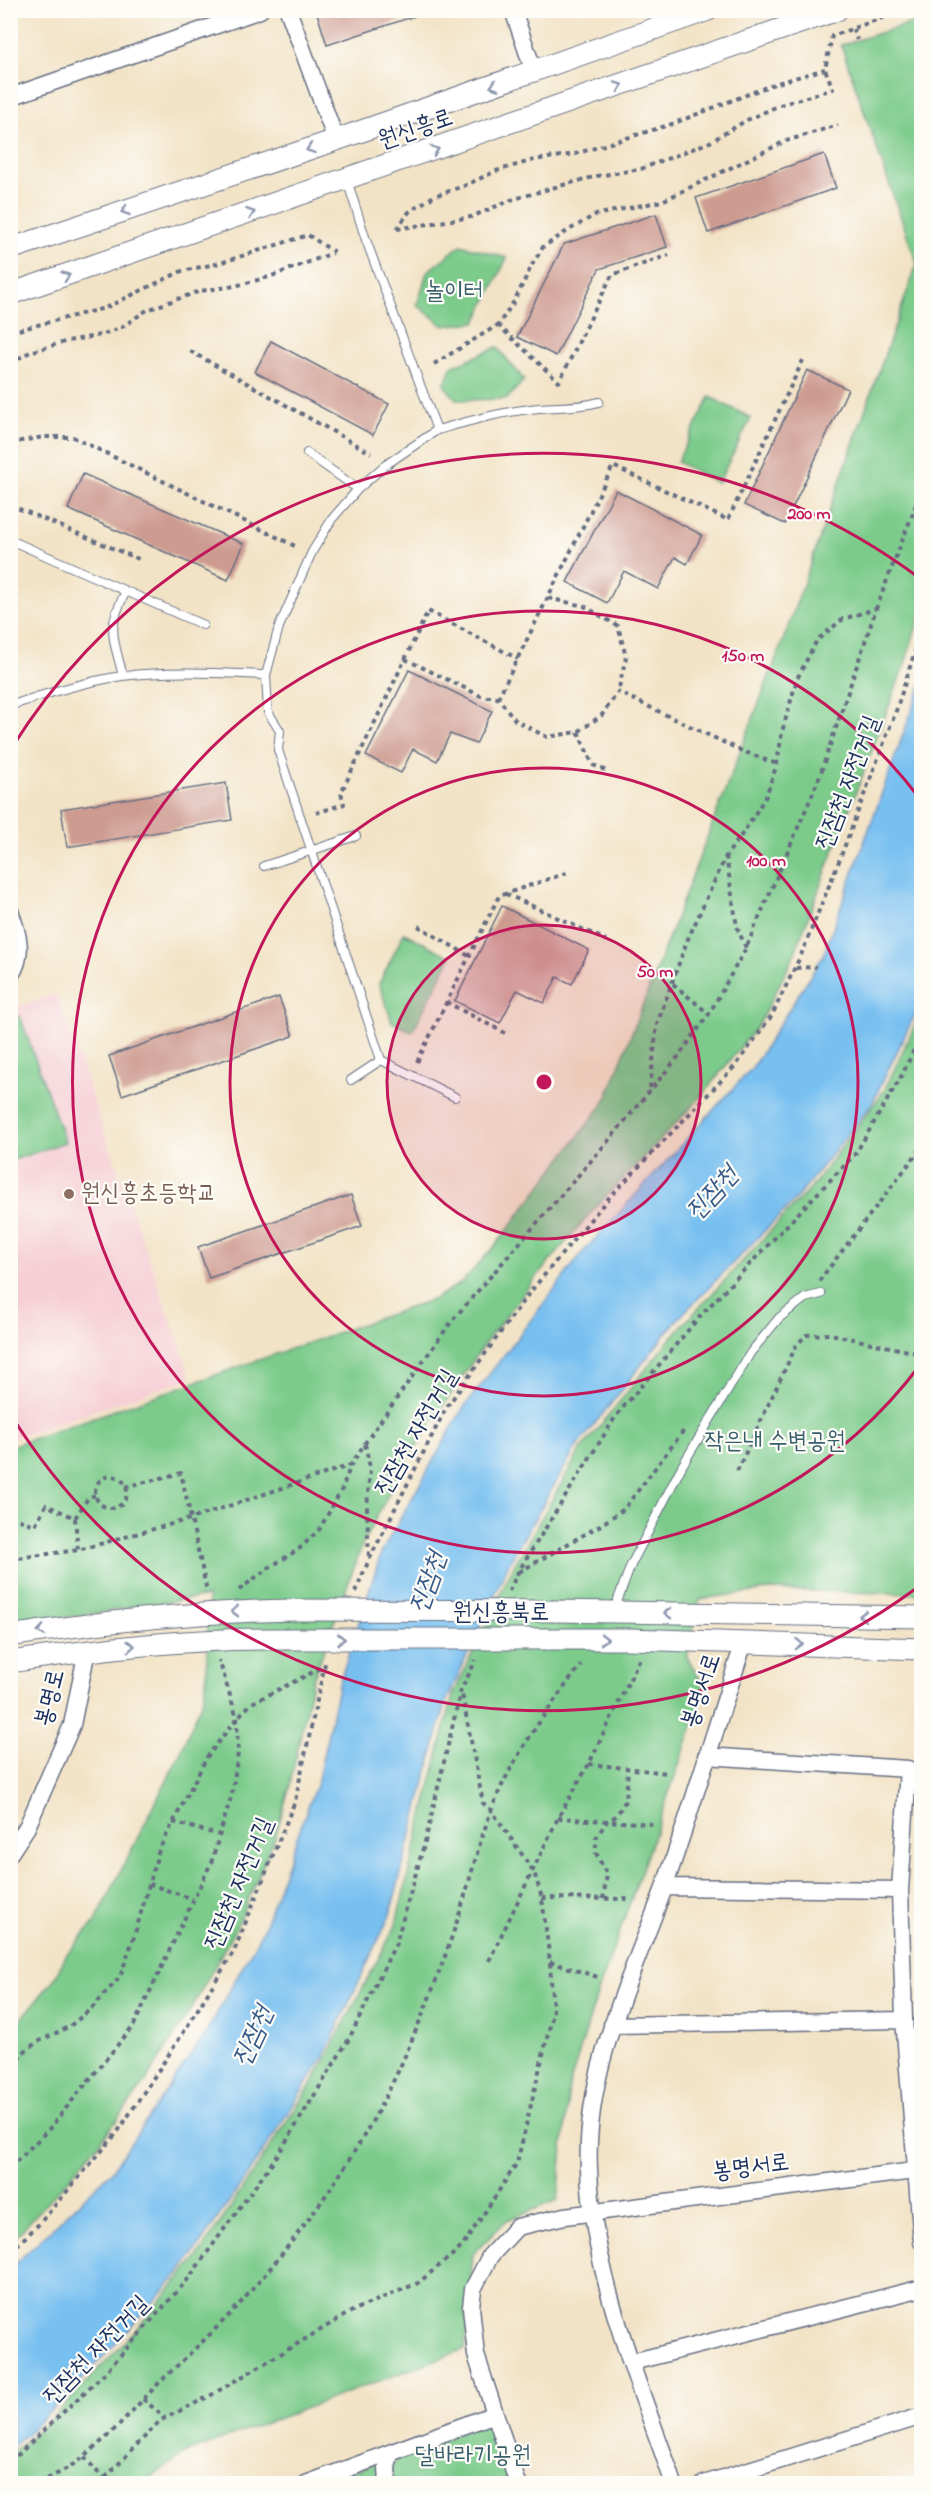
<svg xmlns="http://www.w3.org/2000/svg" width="932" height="2494" viewBox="0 0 932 2494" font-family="'Indie Flower','Poor Story',sans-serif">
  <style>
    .built { fill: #f6cfd6 }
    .green { fill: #7ccb8b; stroke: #4c7d74; stroke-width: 1.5 }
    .water { fill: #78c0f0; stroke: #4a78a7; stroke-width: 1.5 }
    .building { fill: #ce9b91 }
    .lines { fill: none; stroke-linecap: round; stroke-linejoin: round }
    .service-casing { stroke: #666e82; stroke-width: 10 }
    .minor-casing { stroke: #666e82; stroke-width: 19 }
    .tertiary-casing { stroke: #666e82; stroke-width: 23 }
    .path { stroke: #666e82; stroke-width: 4; stroke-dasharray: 4.5 4.5; stroke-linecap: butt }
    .service { stroke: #fff; stroke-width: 8 }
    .minor { stroke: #fff; stroke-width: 16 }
    .tertiary { stroke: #fff; stroke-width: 21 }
    .tertiary-bridge-casing { stroke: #666e82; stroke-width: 23; stroke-linecap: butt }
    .tertiary-bridge { stroke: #fff; stroke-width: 21 }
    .oneway { stroke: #8d97ae }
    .ring { fill: none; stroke: #c2185b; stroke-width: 3 }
    .education-dot { fill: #8d6e63; stroke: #fdfcf7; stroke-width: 2 }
    .labels { text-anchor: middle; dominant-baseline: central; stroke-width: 4.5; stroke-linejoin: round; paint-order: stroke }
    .street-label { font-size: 24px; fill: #1b2f5e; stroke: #fdfcf7 }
    .park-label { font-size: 24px; fill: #385e6c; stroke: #fdfcf7 }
    .education-label { font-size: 24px; fill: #785e54; stroke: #fdfcf7; text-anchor: start }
    .water-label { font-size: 26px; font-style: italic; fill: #375a8a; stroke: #fdfcf7 }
    .centre { fill: #c2185b; stroke: #fdfcf7; stroke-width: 3 }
    .ring-label { font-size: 18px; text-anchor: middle; font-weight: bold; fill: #c2185b; stroke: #fdfcf7; stroke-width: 4.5; stroke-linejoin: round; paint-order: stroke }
  </style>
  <rect width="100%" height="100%" fill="#fdfcf7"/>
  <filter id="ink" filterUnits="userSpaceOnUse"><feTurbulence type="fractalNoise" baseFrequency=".0167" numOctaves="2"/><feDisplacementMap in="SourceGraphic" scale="12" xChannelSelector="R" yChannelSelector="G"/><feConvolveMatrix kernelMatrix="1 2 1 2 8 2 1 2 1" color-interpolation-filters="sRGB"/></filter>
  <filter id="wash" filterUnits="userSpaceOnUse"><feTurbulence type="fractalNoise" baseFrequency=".008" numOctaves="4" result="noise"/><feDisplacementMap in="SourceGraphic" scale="24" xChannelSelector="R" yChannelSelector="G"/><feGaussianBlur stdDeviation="1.35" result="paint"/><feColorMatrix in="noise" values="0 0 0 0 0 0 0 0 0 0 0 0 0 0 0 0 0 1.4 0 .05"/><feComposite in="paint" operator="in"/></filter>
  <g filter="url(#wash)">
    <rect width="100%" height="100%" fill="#f2e3c6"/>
    <!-- built -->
    <path class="built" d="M56,994L191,1378L11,1439L10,1010Z"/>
    <!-- green -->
    <path class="green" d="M921,20V612L905,664L811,910L791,962L759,1024L700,1098L593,1210L534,1280L485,1343L402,1468L363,1543L312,1682L290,1785L275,1837L237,1926L194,2004L142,2087L101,2141L66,2182L11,2242V2032L55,1978L66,1955L95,1922L178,1758L204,1696L207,1672L208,1596L11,1626V1446L434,1299L461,1283L496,1245L606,1100L787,630L917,264L841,45Z
      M461,245L507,258L476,322L444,326L417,305L427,272Z
      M497,347L524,380L507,399L457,400L444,385L451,367Z
      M710,397L751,418L718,483L677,462Z
      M404,933L451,957L412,1032L392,1022L379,984Z
      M921,1012V1594L768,1590L700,1599L687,1657L706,1689L596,1998L569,2086L558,2200L507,2220L473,2254L465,2349L186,2453L142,2483H11L10,2455L52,2418L135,2331L196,2259L313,2082L395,1927L453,1695L512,1569L580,1451L670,1339L815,1183L884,1091Z
      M20,1016L65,1142L11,1161V1019Z
      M492,2420L509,2479L495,2484L394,2483L392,2469L397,2456Z
      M384,2460L383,2483L318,2484Z"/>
    <!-- water -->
    <path class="water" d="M921,685V1002L871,1105L795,1200L676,1321L575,1449L510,1561L446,1702L390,1915L323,2058L253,2167L180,2273L69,2394L11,2448V2268L111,2172L206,2033L263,1930L318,1780L338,1687L382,1551L462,1410L583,1252L752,1068L823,956Z"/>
    <g id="blocks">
      <!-- building -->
      <path class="building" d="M316,10H420L421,14L327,45Z
        M824,154L836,188L708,233L696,198Z
        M656,214L667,247L599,269L556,356L517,337L564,244Z
        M271,341L389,404L373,435L255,372Z
        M807,370L848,389L785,524L744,505Z
        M83,474L244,544L228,580L68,509Z
        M616,490L702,535L687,564L675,557L658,589L624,571L607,603L567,582Z
        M409,670L492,711L476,744L450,734L437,761L413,749L401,773L366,756Z
        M226,783L232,820L67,847L61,809Z
        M502,906L589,950L572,984L557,977L544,1003L517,990L500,1023L455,1001Z
        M279,997L293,1036L122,1095L109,1056Z
        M351,1195L362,1226L209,1278L198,1247Z"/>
    </g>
  </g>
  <g filter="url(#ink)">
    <use href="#blocks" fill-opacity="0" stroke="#666e82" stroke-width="1.5"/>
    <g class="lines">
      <defs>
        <path id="service" d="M347,180L366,240L437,430L384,466L358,489L332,519L312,552L279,627L266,675L268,712L280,731L278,750L381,1060L455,1097
          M437,430C470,421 504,411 539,408C561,406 577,408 599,402
          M307,453L358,489
          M10,540L203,625
          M123,676C113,636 106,630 126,591
          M10,706C47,693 84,682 122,676C170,670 219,673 266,675
          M264,866L356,836
          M351,1080L381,1060
          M614,1610L631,1565L682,1466L751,1352L779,1318L805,1298L821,1294"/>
        <path id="minor" d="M288,10L336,140
          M513,10L534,72
          M10,97L260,10
          M10,911C18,933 25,955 10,976
          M706,1756L908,1769L900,1890L904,2020L922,2242
          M10,1853L27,1827L72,1725L87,1650
          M664,1887L900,1890
          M612,2025L904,2020
          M632,2362L922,2288
          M306,2484L495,2414
          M388,2484L387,2468L390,2453
          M518,2484L476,2355L471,2307L473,2289L490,2256L517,2227L565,2216L914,2171
          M674,2484C639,2383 593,2278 589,2170C584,2071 631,1979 664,1888C692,1807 717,1724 744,1642
          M704,2484L922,2416"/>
        <path id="tertiary" d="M10,249L336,140L708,10
          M10,294L837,10
          M554,1611L922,1617
          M10,1636C104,1621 198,1612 293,1610
          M546,1639H629L922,1649
          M10,1662C102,1648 190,1638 283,1639"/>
      </defs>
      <!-- service casing -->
      <use href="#service" class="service-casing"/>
      <!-- minor casing -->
      <use href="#minor" class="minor-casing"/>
      <!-- tertiary casing -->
      <use href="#tertiary" class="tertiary-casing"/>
      <!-- path -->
      <path class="path" d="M853,29L857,40
        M397,229L471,217L511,200L552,188L597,176L641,169L710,142L747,120L780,105L833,89L825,69L832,36L904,10
        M397,229L409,212L434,196L464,186L496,171L534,160L575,154L672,124L774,84L825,69
        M498,325L559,382L612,275L669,255
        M10,332L105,308L182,271L220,263L308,235L334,252
        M190,351L371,453
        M10,363L30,352L68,341L101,335L122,327L147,310L200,291L235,286L269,277L333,253
        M434,364L498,325L515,300L532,265L543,247L569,230L595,215L662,201L786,141L838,125
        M10,443L44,437H73L295,546
        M10,505L141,560
        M548,598L584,606L618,626L626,657L618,692
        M405,659L481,696L498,698L516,721L547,737L578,732L602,715L618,692L742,751L777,764
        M498,698L613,466L728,520L804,358
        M578,732L593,765L609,772
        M316,813L344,804L341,793L428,611L518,659
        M726,856L737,927L746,948
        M506,894L606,940
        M418,926L469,956
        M796,968L816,967
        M673,984L709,1014
        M446,1002L505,1033
        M417,1062L499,896L569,872
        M650,1088L657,1024L687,941L726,856L745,830L766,796L777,764L782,732L797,679L817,640L843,619L875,609
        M819,1281L922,1147
        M365,1444L370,1468L367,1508L369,1559
        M737,1471L796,1346L806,1335L830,1334L922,1354
        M95 1492a16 16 0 1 1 32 0a16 16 0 1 1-32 0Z
        M125,1487L181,1473L207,1591
        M10,1517L35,1525L46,1505L75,1518L88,1498L95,1495
        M75,1518L78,1550
        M10,1559L78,1550L190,1519L351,1465
        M519,1572L599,1526L624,1509L685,1429
        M239,1590L267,1569L299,1549L319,1530L342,1489L351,1465L365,1443L451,1322L609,1140L678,1057L709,1014L746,948L818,781L876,609L922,489
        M509,1591L518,1572L616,1416L701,1315L856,1153L902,1075L922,1033
        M355,1592L369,1560L446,1408L526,1297L606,1201L737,1064L772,1015L801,955L839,861L896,711L922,629
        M589,1764L668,1773
        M558,1818L653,1824
        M173,1822L220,1835
        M149,1884L193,1899
        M542,1898L629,1899
        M603,1899L607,1875L596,1853V1838L607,1821L616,1816L626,1800L628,1769
        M489,1961L558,1818L589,1764L640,1658
        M550,1962L601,1978
        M10,2075L21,2054L36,2043L70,2026L92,2008L120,1977L134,1937L159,1850L207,1757L237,1718L252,1703L323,1667
        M10,2168L49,2129L134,2025L211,1863L232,1794L238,1753L237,1718L219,1660
        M10,2252L39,2224L117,2133L185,2030L234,1951L295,1801L326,1659
        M143,2399L165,2418
        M84,2457L103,2478
        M10,2462L103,2375L189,2278L279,2153L349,2039L396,1943L426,1838L461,1690L476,1660
        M30,2484C82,2472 123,2419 160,2382C188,2355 217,2329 243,2300C305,2230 362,2150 401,2065C422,2017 442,1968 458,1918C474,1869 484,1816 510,1770C530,1733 556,1698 581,1665
        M99,2484L161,2420L208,2397L354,2310L418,2283L462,2247L517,2163L553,2013L550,1962L542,1898L534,1872L492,1811L483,1803L462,1694"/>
      <!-- service -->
      <use href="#service" class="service"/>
      <!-- minor -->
      <use href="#minor" class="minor"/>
      <!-- tertiary -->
      <use href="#tertiary" class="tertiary"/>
      <defs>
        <path id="tertiary-bridge" d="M293,1610L554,1611
          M283,1639H546"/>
      </defs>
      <!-- tertiary-bridge casing -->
      <use href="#tertiary-bridge" class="tertiary-bridge-casing"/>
      <!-- tertiary-bridge -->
      <use href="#tertiary-bridge" class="tertiary-bridge"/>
    </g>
    <!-- one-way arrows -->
    <defs><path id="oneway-chevron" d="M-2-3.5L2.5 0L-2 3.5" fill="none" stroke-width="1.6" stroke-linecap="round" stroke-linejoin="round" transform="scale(1.5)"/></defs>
    <g class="oneway">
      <use href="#oneway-chevron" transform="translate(494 86) rotate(161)"/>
      <use href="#oneway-chevron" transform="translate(619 86) rotate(-19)"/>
      <use href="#oneway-chevron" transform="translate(310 149) rotate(161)"/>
      <use href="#oneway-chevron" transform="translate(435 150) rotate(-19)"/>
      <use href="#oneway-chevron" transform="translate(125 211) rotate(161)"/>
      <use href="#oneway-chevron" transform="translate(251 213) rotate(-19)"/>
      <use href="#oneway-chevron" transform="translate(66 276) rotate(-19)"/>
      <use href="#oneway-chevron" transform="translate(235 1611) rotate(179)"/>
      <use href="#oneway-chevron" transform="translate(668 1613) rotate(-179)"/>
      <use href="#oneway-chevron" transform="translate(863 1616) rotate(-179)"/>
      <use href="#oneway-chevron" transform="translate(41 1631) rotate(171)"/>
      <use href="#oneway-chevron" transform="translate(341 1639)"/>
      <use href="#oneway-chevron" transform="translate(604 1639)"/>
      <use href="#oneway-chevron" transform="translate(799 1644) rotate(2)"/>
      <use href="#oneway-chevron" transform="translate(131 1646) rotate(-5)"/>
    </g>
  </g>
  <!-- distance rings -->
  <circle cx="544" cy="1082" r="157" fill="#c2185b" fill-opacity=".12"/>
  <g class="ring">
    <circle cx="544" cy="1082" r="157"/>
    <circle cx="544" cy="1082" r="314"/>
    <path d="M920 1365A471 471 0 1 1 920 799"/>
    <path d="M918 1587A628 628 0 0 1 11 1415M11 749A628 628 0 0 1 918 577"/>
  </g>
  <!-- markers -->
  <circle class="education-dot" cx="69" cy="1194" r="6"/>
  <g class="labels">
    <!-- street labels -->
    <g class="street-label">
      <text transform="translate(416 130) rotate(-19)">원신흥로</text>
      <text transform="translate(849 783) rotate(-69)">진잠천 자전거길</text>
      <text transform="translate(417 1433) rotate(-60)">진잠천 자전거길</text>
      <text x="501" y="1613">원신흥북로</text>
      <text transform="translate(702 1691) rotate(-71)">봉명서로</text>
      <text transform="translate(51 1698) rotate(-76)">봉명로</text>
      <text transform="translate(240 1884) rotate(-67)">진잠천 자전거길</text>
      <text transform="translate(751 2168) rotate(-7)">봉명서로</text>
      <text transform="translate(97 2351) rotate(-46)">진잠천 자전거길</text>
    </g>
    <!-- park labels -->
    <g class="park-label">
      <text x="454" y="292">놀이터</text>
      <text x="775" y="1442">작은내 수변공원</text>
      <text x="473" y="2456">달바라기공원</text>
    </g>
    <!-- education labels -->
    <g class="education-label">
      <text x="81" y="1194">원신흥초등학교</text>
    </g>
    <!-- water labels -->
    <g class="water-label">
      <text transform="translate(713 1194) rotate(-47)">진잠천</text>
      <text transform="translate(429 1583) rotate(-70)">진잠천</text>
      <text transform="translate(254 2037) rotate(-65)">진잠천</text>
    </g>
  </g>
  <circle cx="544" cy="1082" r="9" class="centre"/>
  <g class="ring-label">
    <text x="809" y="519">200 m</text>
    <text x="743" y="661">150 m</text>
    <text x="766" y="866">100 m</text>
    <text x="655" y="977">50 m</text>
  </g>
  <!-- margin -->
  <rect width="932" height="2494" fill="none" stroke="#fdfcf7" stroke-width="36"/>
</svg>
